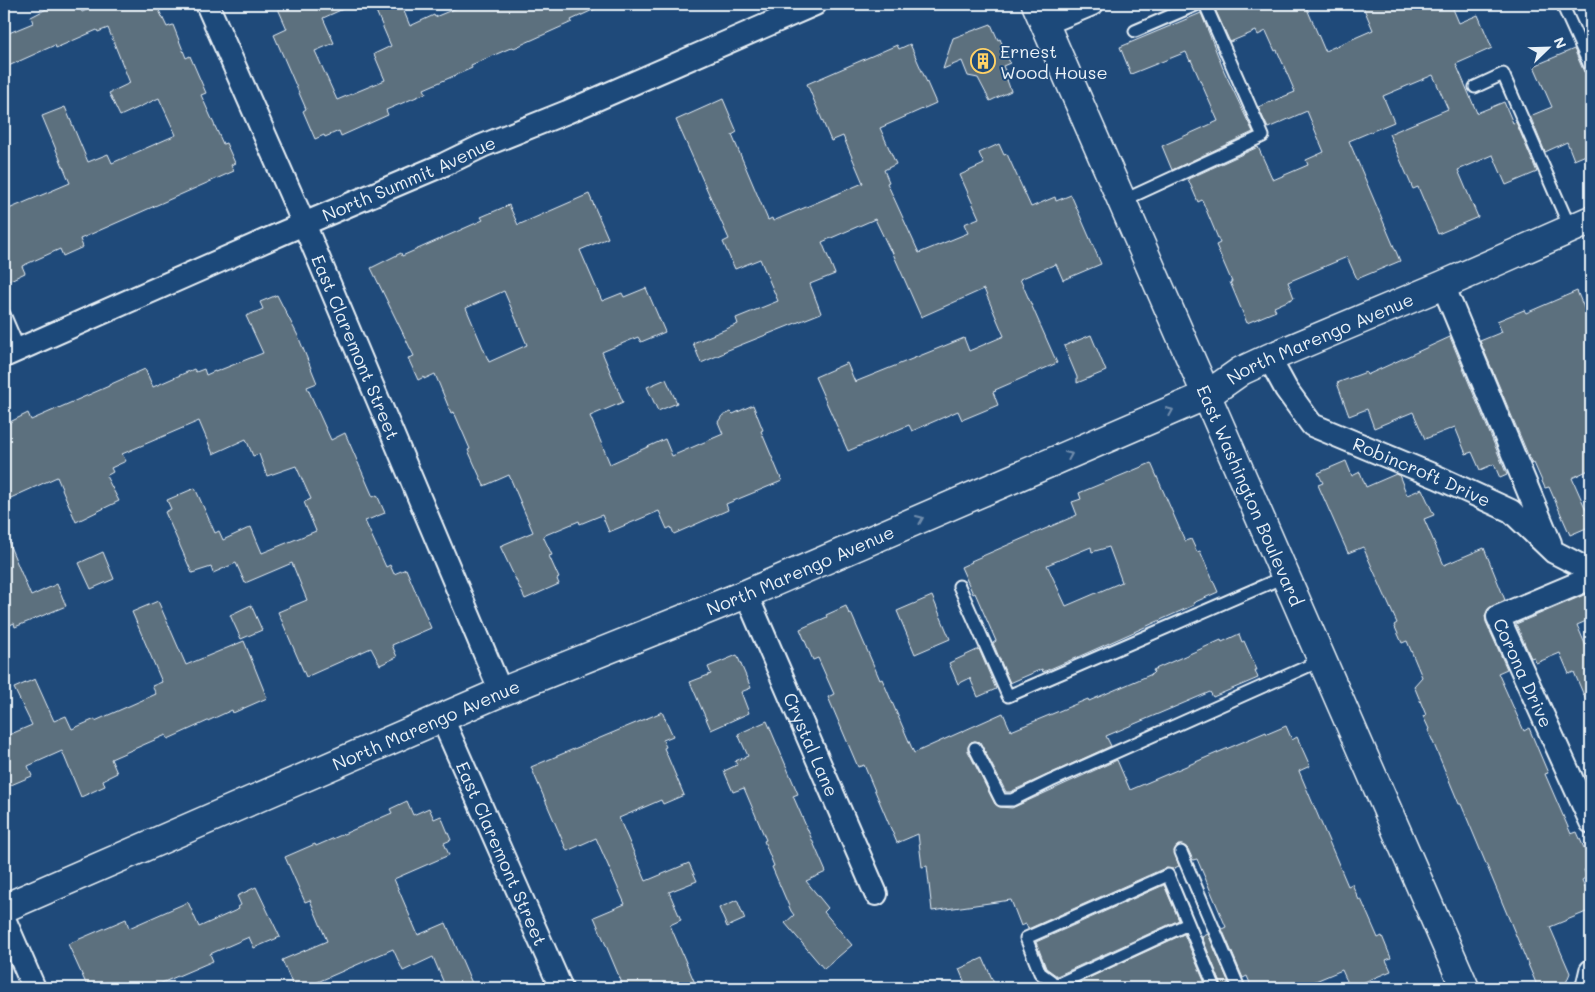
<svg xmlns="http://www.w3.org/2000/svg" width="1595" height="992" viewBox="0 0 1595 992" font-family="Mali,sans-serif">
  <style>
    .building { fill: #5c6f7e; stroke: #e8f1f8; fill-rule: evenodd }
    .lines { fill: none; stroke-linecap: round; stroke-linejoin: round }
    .lane-casing { stroke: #e8f1f8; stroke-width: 15 }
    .street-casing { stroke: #e8f1f8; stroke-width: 26 }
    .secondary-casing { stroke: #e8f1f8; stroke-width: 31 }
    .lane { stroke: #1f4a7a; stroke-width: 11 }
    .street { stroke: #1f4a7a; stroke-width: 22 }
    .secondary { stroke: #1f4a7a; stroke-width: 28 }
    .oneway { stroke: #6f8dac }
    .labels { text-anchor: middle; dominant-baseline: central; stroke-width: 4; stroke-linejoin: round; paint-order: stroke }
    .poi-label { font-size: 18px; fill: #e8f1f8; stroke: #1f4a7a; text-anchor: start }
    .street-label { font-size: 18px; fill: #e8f1f8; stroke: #1f4a7a }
  </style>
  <rect width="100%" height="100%" fill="#1f4a7a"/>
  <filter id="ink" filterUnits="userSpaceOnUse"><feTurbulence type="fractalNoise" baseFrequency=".02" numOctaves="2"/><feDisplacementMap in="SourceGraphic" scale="10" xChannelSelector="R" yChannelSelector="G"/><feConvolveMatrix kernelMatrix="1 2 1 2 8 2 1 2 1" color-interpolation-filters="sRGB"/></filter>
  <g filter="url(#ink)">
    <!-- building -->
    <path class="building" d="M56,4H78L82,12L101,4H156L167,27L173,25L186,58L190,56L206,93L201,95L223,144L226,143L235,163L231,165L234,171L80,239L83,247L63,256L60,249L22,266L25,273L4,283V211L70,183L42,116L65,107L88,162L108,154L112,163L176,135L159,98L120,116L109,93L130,83L108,28L98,32L97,30L56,48L55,45L4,68V35L33,23L31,17Z
      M276,4H354L323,18L334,43L315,51L337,100L385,80L374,54L391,46L373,4H401L410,26L434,15L435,17L466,4H606L571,20L572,22L514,48L513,47L471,65L472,68L424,89L426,93L386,110L388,115L341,136L339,131L325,137L324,135L315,139L303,111L306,109L274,35L287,29Z
      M1221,4H1305L1325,51L1373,30L1362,4H1451L1459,23L1478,15L1492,48L1456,64L1477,113L1504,102L1513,123L1516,122L1537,172L1506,185L1493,155L1458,170L1478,217L1438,234L1418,187L1413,189L1389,134L1448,109L1433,75L1383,96L1394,122L1349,141L1400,261L1357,279L1347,257L1288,282L1294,298L1274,307L1276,311L1247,323L1230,282H1232L1216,245L1220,243L1202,200L1198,202L1188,179L1258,147L1273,180L1308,165L1306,160L1324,152L1307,111L1268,128L1258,107L1295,92L1277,50L1275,51L1266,31L1258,35L1256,31L1230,42L1214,7Z
      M1201,13L1224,71L1253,132L1172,170L1162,146L1218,121L1191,60L1190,61L1186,52L1131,74L1120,47Z
      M991,24L998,40L1000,39L1010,63L1003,66L1009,79L1007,80L1011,91L990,101L978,78L968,76L962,61L943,69L953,38Z
      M910,44L936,103L880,128L896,164L884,170L889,182L887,183L919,253L968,233L964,224L979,218L960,175L984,164L979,153L999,144L1004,155L1007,154L1031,207L1055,197L1056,201L1071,195L1101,264L1063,280L1056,264L1020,279L1057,363L995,390L996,391L993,392L998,405L962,420L958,411L912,431L909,425L848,451L815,377L847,363L855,382L964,338L969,351L1004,336L984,289L921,317L891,249L890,250L875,219L822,242L835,274L810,284L821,313L723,352L724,353L701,363L693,343L738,324L736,318L778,301L760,259L735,269L723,242L729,239L676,120L723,99L737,132L732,135L768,220L772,218L773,221L863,183L843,136L831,141L807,84L897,45L899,49Z
      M1574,49L1584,72L1587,74L1591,75V153L1574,160L1567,142L1545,152L1530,116L1552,107L1534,66Z
      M589,194L608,238L580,250L602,301L622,293L624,297L646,288L665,332L641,342L638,337L602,352L623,402L590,416L610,464L665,439L672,456L723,434L718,422L722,416L731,412L733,414L753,405L763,430L761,431L782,481L726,504L728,510L674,534L671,527L667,529L659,511L609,532L602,515L580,524L579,521L543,536L552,555L549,556L559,578L557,579L559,584L525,599L500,546L533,532L509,475L484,486L468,450L470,449L454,412L451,413L435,374L424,379V377L418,380L408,358L414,356L371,268L401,253L402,256L483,220L481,217L509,205L518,225ZM504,291L527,345L489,362L466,308Z
      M1577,291L1591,325V469L1572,478L1591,521V526L1570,535L1549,487L1545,488L1534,463L1532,464L1480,341L1502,332L1497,321L1524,310L1526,313Z
      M277,295L298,336L317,383L307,387L331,440L345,433L373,497L377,495L385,513L365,521L386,567L390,565L394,574L406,569L431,628L392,645L397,657L380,665L371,648L306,677L278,612L307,600L292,563L245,583L236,563L213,573L211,567L192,573L165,512L171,509L167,500L195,488L215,533L219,531L223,540L251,527L262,553L316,531L304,502L311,499L296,466L267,476L259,454L253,456L246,439L213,454L199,421L122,454L126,461L111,468L113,472L106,476L119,501L76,522L57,477L4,501V425L28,413L31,420L109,386V385L145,369L153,387L194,369L196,372L204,369L206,375L215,371V372L263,353L246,316L263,309L260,302Z
      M1091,335L1106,371L1077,383V377L1064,346Z
      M1450,337L1507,475L1500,478L1494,464L1480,470L1472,452L1466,454L1455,427L1425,439L1413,412L1374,428L1367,409L1349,416L1337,383L1366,372L1367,375Z
      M666,379L677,403L658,411L647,387Z
      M1346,461L1352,476L1360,472L1366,487L1396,474L1399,475L1407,495L1422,489L1434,515L1424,519L1444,565L1484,548L1505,600L1488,609L1485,616L1486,622L1507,669L1498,673L1524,731L1529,728L1548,773L1545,774L1571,834L1577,832L1591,864V866L1584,870L1587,877L1582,880L1591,902V910L1550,927L1570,973L1564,988H1538L1461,804H1459L1428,730L1429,729L1423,716L1426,715L1414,686L1422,677L1407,641L1402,643L1394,625L1397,623L1363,547L1348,553L1318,485L1323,483L1318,473Z
      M1151,463L1185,541L1191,539L1197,552L1200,551L1218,592L1193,603L1194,605L1087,653L1043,672L1042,669L1010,683L993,643L996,641L975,593L973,594L961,567L972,562L971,561L1077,515L1072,502L1081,499L1079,493ZM1091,547L1092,552L1109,547L1122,582L1066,606L1047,565Z
      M4,532L31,596L57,584L66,606L15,627L14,623L4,628Z
      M103,552L114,579L91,589L79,563Z
      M1591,592V619L1577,625L1591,658V712L1574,672L1569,674L1560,653L1536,663L1534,657L1531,658L1516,624Z
      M932,596L950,639L915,654L897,611Z
      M158,601L186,665L244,641L267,698L233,713L232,710L168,739L166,735L111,759L117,773L103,780L105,786L81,797L62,751L28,766L32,776L4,788V737L32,725L14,688L35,679L54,721L66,716L72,729L95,719V721L156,694L152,686L162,682L132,612Z
      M251,605L262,630L241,639L230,615Z
      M846,606L849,614L851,613L880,680L882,679L914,753L1003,713L1011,731L1088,699L1089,701L1152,674L1154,672L1153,670L1221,640L1222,642L1239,634L1242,642L1244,641L1257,670H1255L1258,678L1213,697L1210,692L1106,736L1111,746L1010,792H1006L980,742L975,741L971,742L968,747V751L995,804L1000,807L1012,808L1117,760L1130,790L1266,732L1267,734L1286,726L1292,740L1297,737L1310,766L1299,771L1348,886L1352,884L1359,900L1361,899L1378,938L1382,936L1391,958L1386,960L1391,971L1350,988L1342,970L1299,988H1252L1247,976L1243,978L1222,929L1226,927L1197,859L1193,860L1188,849L1182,845H1178L1174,851L1179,866L1172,869L1165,868L1028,929L1026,924L1021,926L1011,900L932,911L927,866L922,867L918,834L897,843L864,765L858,767L828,697L834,694L818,658L813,660L800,629L827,617L826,615Z
      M979,649L996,689L978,697L970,678L958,684L949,663Z
      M737,655L751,688L741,692L749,713L711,730L690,682L711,674L708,667Z
      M662,712L673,736L663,740L666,747L664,748L684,795L663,804L661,800L619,818L646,881L689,863L697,881L669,892L681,920L670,925L697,988H624L594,917L625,904L596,838L567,851L531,767Z
      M767,721L798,794L793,796L826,872L806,881L828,908L824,912L852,945L824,969L785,923L794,915L791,911L772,867L774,866L764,841L766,840L744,788L733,792L724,771L737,765L735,761L748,756L738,734Z
      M407,801L413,815L429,808L434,819L441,816L451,840L444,843L449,855L394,879L418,935L446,923L474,988H446L433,957L403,971L393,949L304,988H294L282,960L327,941L310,900L305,902L285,857L315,844L316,846L392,813L390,809Z
      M1164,885L1179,920L1057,976L1046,968L1036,942Z
      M256,887L280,937L254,948L249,937L210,954L213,961L150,988H88L68,944L126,919L129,928L188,902L199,927L239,909L238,907L241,905L237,896Z
      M737,900L745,919L727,927L719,908Z
      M1184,934L1207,988H1067Z
      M1208,934L1229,983L1222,986L1202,937Z
      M983,958L996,988H967L959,969Z"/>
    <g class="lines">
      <defs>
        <path id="lane" d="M1562,4L1591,68
          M1135,31L1198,4
          M1475,87L1503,74L1571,230
          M1122,201L1263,136L1205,4
          M4,314L19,349
          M959,586L1008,696L1286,576
          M975,748L1001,800H1012L1051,781L1322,660
          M1181,852L1239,988
          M1054,986L1188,924
          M1055,988L1051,981L1040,973L1026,938L1168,875L1215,988"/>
        <g id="street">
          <path id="s1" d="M207,4L304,224L501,692"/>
          <path d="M1044,24L1092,4"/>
          <path d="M1443,285L1550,543"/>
          <path id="s2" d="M4,356L285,232L445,164L482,146L567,112L815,4"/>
          <path id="s3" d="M1269,358L1286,389L1312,425L1437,477L1511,511L1554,552L1591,571"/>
          <path id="s4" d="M1591,578L1498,617L1591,822"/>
          <path id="s5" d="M746,594L876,894"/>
          <path id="s6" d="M442,718L561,988"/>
          <path d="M4,919L34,988"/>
          <path d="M1587,988L1591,971"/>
        </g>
        <g id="secondary">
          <path id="s7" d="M1036,4L1465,988"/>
          <path id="s8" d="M4,908L501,692L746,594L1207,395L1241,371L1269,358L1443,285L1591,220"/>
        </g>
      </defs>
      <!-- lane casing -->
      <use href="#lane" class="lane-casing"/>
      <!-- street casing -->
      <use href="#street" class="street-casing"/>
      <!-- secondary casing -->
      <use href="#secondary" class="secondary-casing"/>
      <!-- lane -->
      <use href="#lane" class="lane"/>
      <!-- street -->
      <use href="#street" class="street"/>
      <!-- secondary -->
      <use href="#secondary" class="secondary"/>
    </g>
    <!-- one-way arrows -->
    <defs><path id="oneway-chevron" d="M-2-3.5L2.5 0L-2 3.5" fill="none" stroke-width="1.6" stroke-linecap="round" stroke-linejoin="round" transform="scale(1.25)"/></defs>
    <g class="oneway">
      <use href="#oneway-chevron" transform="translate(1170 411) rotate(-23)"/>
      <use href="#oneway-chevron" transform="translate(1069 455) rotate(-23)"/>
      <use href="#oneway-chevron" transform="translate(920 519) rotate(-23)"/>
    </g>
  </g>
  <!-- icons -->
  <defs>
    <symbol id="building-ring" viewBox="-11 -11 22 22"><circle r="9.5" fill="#1f4a7a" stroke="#ffd166" stroke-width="1.5"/><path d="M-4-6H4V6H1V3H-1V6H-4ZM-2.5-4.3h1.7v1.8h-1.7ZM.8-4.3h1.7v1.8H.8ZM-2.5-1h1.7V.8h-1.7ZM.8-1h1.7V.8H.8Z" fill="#ffd166"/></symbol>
  </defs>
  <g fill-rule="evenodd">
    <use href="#building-ring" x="969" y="47" width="28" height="28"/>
  </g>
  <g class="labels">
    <!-- poi labels -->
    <g class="poi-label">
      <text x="1000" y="51">Ernest<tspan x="1000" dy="21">Wood House</tspan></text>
    </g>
    <!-- street labels -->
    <g class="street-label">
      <text stroke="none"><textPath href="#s2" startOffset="442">North Summit Avenue</textPath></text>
      <text stroke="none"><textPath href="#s8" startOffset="1435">North Marengo Avenue</textPath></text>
      <text stroke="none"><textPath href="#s1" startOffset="374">East Claremont Street</textPath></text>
      <text stroke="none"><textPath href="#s3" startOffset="199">Robincroft Drive</textPath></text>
      <text stroke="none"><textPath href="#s7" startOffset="536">East Washington Boulevard</textPath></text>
      <text stroke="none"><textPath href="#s8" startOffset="865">North Marengo Avenue</textPath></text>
      <text stroke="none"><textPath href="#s4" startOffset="162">Corona Drive</textPath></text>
      <text stroke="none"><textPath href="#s8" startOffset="460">North Marengo Avenue</textPath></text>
      <text stroke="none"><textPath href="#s5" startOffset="164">Crystal Lane</textPath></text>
      <text stroke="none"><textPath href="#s6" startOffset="148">East Claremont Street</textPath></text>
    </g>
  </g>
  <!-- margin -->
  <rect width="1595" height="992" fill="none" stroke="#1f4a7a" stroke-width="20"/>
  <rect x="10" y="10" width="1575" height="972" fill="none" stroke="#e8f1f8" stroke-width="2" filter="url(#ink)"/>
  <!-- north arrow -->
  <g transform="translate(1548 48) rotate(67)" stroke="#1f4a7a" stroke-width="4" paint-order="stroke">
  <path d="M0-4L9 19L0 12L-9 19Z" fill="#e8f1f8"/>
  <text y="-8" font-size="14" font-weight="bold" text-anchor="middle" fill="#e8f1f8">N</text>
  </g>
</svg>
